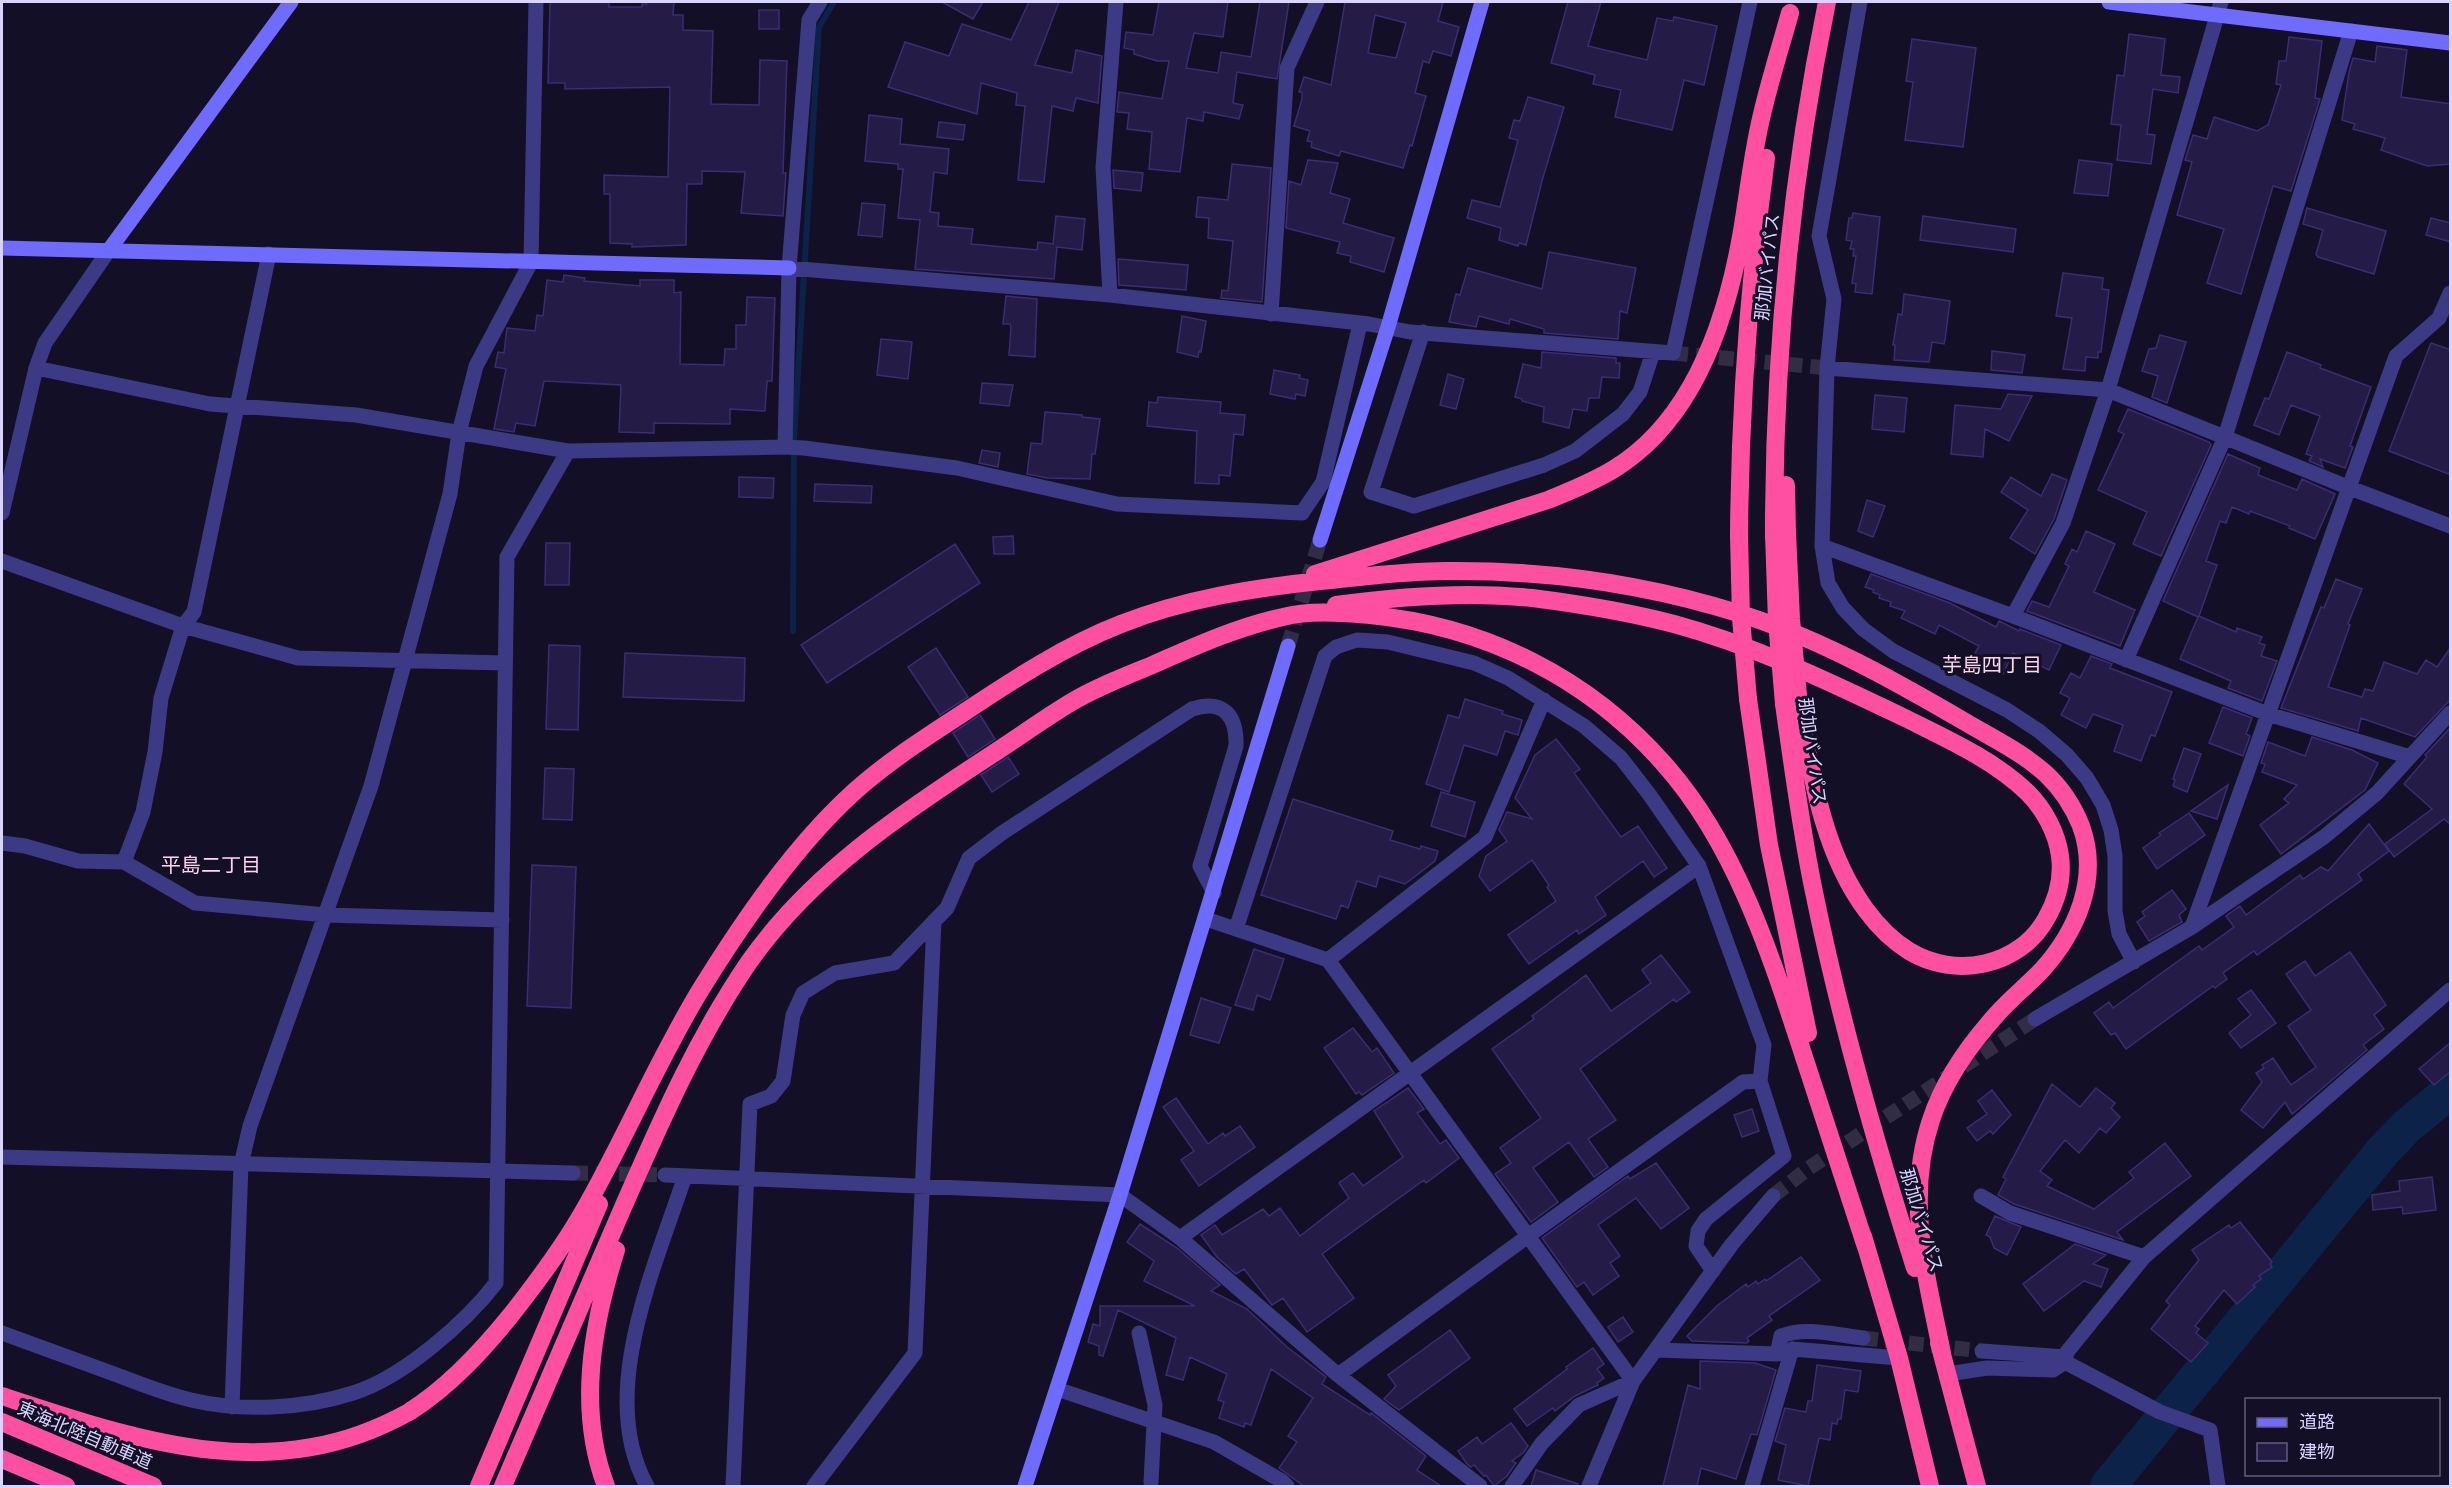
<svg xmlns="http://www.w3.org/2000/svg" width="2452" height="1488" viewBox="0 0 2452 1488" font-family="'PT Sans Narrow','Noto Sans JP',sans-serif">
  <style>
    .lines { fill: none; stroke-linecap: round; stroke-linejoin: round }
    .stream { stroke: #0c2248; stroke-width: 6 }
    .river { stroke: #0c2248; stroke-width: 36 }
    .building { fill: #241b47; stroke: #3b2d73; stroke-width: 1.5; fill-rule: evenodd }
    .street-tunnel { stroke: #312d47; stroke-width: 15; stroke-dasharray: 15 8; stroke-linecap: butt }
    .secondary-tunnel { stroke: #312d47; stroke-width: 15; stroke-dasharray: 15 8; stroke-linecap: butt }
    .street { stroke: #3d3a85; stroke-width: 15 }
    .secondary { stroke: #6f6bff; stroke-width: 15 }
    .highway { stroke: #ff4fa3; stroke-width: 18 }
    .highway-bridge { stroke: #ff4fa3; stroke-width: 18 }
    .labels { text-anchor: middle; dominant-baseline: central; stroke-width: 6; stroke-linejoin: round; paint-order: stroke }
    .street-label { font-size: 18px; fill: #d9d4ff; stroke: #130f26 }
    .neighbourhood-label { font-size: 20px; fill: #ffd6f0; stroke: #130f26 }
  </style>
  <rect width="100%" height="100%" fill="#130f26"/>
  <g class="lines">
    <!-- stream -->
    <path class="stream" d="M793,631L794,439L819,27L834,2"/>
    <!-- river -->
    <path class="river" d="M2108,1486L2383,1151L2407,1126L2450,1091"/>
  </g>
  <!-- building -->
  <path class="building" d="M550,2H609V7H642V4H647V2H674L673,15H683V30L713,31L711,104L759,105L760,60L787,61L783,173H786L783,216L741,213L745,172L702,171V184H687L686,245L632,247V244L610,243V194H604V175L668,177L670,87L565,89V83H548Z
    M942,2H983L973,19Z
    M1029,2H1059L1035,65L1072,73L1076,50L1102,56L1098,103L1076,98L1073,111L1052,106L1044,182L1018,180L1025,106L1016,105L1017,93L981,83L977,114L888,87L905,42L949,56L962,24L1011,40Z
    M1159,2H1228L1223,37L1194,33L1186,68L1218,73L1221,52L1251,57L1260,2H1289L1277,79L1237,72L1233,103L1243,105L1239,119L1204,112L1203,121L1187,118L1180,172L1149,169L1152,132L1127,129L1129,113L1117,112L1119,92L1162,99L1169,61H1157L1134,54V50L1124,48L1126,32L1153,35Z
    M1345,2H1443L1438,21L1459,27L1451,56L1433,51L1429,63L1423,61L1415,93L1426,96L1412,146L1410,145L1403,168L1341,151L1339,156L1311,147L1312,142L1307,141L1310,131L1294,126L1302,99V92H1299L1304,77L1331,85ZM1375,15L1406,23L1396,58L1368,53Z
    M1568,2H1601L1588,46L1647,60L1657,18L1673,21L1674,17L1717,26L1704,85L1684,80L1672,130L1615,117L1621,90L1593,84L1595,75L1551,63Z
    M759,10H779V29H759Z
    M2129,34L2165,39L2161,75L2180,77L2178,93L2153,89L2147,134L2155,135L2151,164L2117,160L2121,125L2111,124L2117,75L2124,76Z
    M2289,37L2322,41L2315,98L2320,99L2291,191L2273,186L2241,294L2207,283L2224,229L2177,215L2192,162L2185,160L2193,135L2207,139L2214,117L2257,131L2268,125L2281,85L2276,84L2279,61H2286Z
    M1912,39L1976,48L1963,147L1905,140L1913,82L1906,81Z
    M2377,46L2407,50L2401,97L2451,104V164L2427,166L2381,150L2385,138L2353,129L2355,124L2342,120L2349,72L2353,58L2375,62Z
    M1528,97L1564,107L1542,181L1526,245L1519,243L1518,246L1499,240L1501,228L1467,218L1472,200L1500,207L1518,140L1509,138L1514,120L1520,121Z
    M869,115L902,119L900,144L949,149L947,174L934,172L930,212L939,213L938,226L973,229L971,244L1037,250L1038,242L1053,244L1056,216L1085,219L1082,250L1057,247L1054,279L915,269L920,220L898,218L903,169H898V164L865,161Z
    M939,122L965,125L963,140L937,137Z
    M1308,160L1338,163L1330,193L1350,199L1343,223L1394,238L1384,272L1350,262L1351,256L1337,253L1340,242L1286,228L1289,181L1301,185Z
    M2079,160L2112,164L2108,196L2074,193Z
    M1232,164L1271,168L1262,302L1221,298L1222,290L1228,291L1233,241L1208,238L1209,218L1196,217L1198,197L1228,200Z
    M1113,170L1143,173L1141,191L1114,188Z
    M862,203L885,205L882,237L858,235Z
    M2307,208L2386,231L2374,274L2318,257L2316,254L2323,230L2303,224Z
    M1853,213L1880,217L1872,294L1855,292L1856,284L1852,283L1856,256H1853L1854,249H1850L1852,241L1846,240L1849,218H1852Z
    M1923,216L2016,229L2013,252L1920,240Z
    M2431,218L2451,223V242L2426,235Z
    M1549,252L1636,268L1627,313L1620,311L1618,339L1544,333V329L1510,319L1509,324L1479,316L1476,327L1449,322L1456,294L1460,295L1468,268L1542,289Z
    M1118,259L1188,265L1186,290L1119,285Z
    M2063,273L2103,278L2102,289L2109,290L2101,352H2098V358L2086,357L2085,371L2063,369L2072,318L2056,316Z
    M564,275L585,278L584,281L640,286V280H674V293L681,292L680,364L724,365L725,349H736V325H746L747,297L775,298L772,381H767L765,411L730,409V424L654,423V433L619,432L621,385L544,381L535,426L516,423L514,432L494,429L506,369L495,367L498,352L504,353L507,328L535,331L537,315L543,316L547,280L563,282Z
    M1904,294L1950,301L1945,340L1944,344L1932,342L1929,362L1894,360L1895,345H1893L1898,314L1902,315Z
    M1006,296L1037,299L1035,357L1009,355L1011,327L1010,324H1003Z
    M1182,316L1206,321L1201,352L1199,351L1198,357L1177,352Z
    M2160,335L2186,342L2167,403L2152,397L2158,376L2142,371L2149,349L2156,348Z
    M881,339L912,342L908,379L877,375Z
    M2431,343L2451,350V475L2389,451Z
    M1992,351L2025,355L2022,373L1991,370Z
    M1542,352L1616,358V363H1620L1619,378L1602,377L1599,398H1589L1587,411L1573,409L1569,428L1543,422L1544,407L1522,401V399L1515,397L1523,364L1541,368Z
    M2287,352L2321,365L2320,368L2371,387L2350,446L2353,447L2345,468L2320,459L2323,467L2309,461L2312,456L2306,454L2320,416L2291,405L2279,435L2254,425L2265,398L2269,399Z
    M1274,370L1300,375L1299,378L1308,380L1305,396L1296,394L1295,399L1270,394Z
    M1448,374L1464,379L1456,409L1440,405Z
    M982,383L1013,385L1009,406L980,403Z
    M2008,394L2032,396L2009,441L1985,429L1983,457L1951,454L1955,405L2001,409Z
    M1875,395L1907,398L1904,432L1872,429Z
    M1158,397L1221,402L1220,413L1245,415L1243,435L1234,434L1230,476L1219,475V484L1195,483L1197,431L1147,426L1149,402L1157,403Z
    M2128,409L2209,442L2211,445L2161,556L2133,544L2147,512L2098,490L2124,434L2118,431Z
    M1045,412L1082,415V417L1100,419L1095,454H1092L1090,479L1047,478L1027,474L1031,443L1042,444Z
    M982,450L1000,453L998,467L979,463Z
    M2228,454L2260,468L2258,475L2297,490L2302,479L2335,494L2315,539L2289,528L2290,526L2250,511L2249,514L2232,507L2226,523L2220,521L2206,561L2217,565L2199,616L2236,632L2237,628L2262,637L2259,643L2265,645L2261,656L2277,661L2262,701L2228,688L2231,681L2180,659L2198,617L2163,601Z
    M2052,474L2067,480L2054,519L2035,554L2010,538L2028,510L2001,492L2011,477L2041,496Z
    M739,477L774,478L773,498L739,497Z
    M815,484L872,486L871,503L814,501Z
    M1867,500L1885,506L1873,537L1858,531Z
    M2086,531L2115,544L2094,592L2135,610L2120,646L2027,611L2032,601L2049,607L2069,566L2065,564L2072,549L2077,552Z
    M1013,536L1014,554H994L993,537Z
    M546,543H570L569,585H545Z
    M955,544L980,583L827,683L801,645Z
    M1871,574L1950,603L1996,627L1999,621L2019,631L2020,629L2061,645L2049,670L2013,653L2003,674L1977,660L1979,655L1975,653L1979,646L1939,625L1935,634L1901,618L1905,611L1890,606L1891,602L1879,598L1880,595L1873,592L1874,590L1865,587Z
    M2336,579L2362,589L2348,624L2350,625L2328,687L2362,697L2365,689L2373,691L2384,662L2417,674L2426,660L2437,667L2451,647V699L2415,737L2361,718L2358,731L2281,708L2321,607L2324,608Z
    M549,645L580,646L578,730L546,729Z
    M936,648L968,697L940,715L908,667Z
    M625,653L745,658L744,701L623,697Z
    M2091,656L2112,664L2110,668L2172,692L2155,736L2151,735L2141,761L2114,751L2123,725L2093,714L2086,728L2061,715L2070,698L2060,693L2071,673L2080,678Z
    M1465,699L1503,711L1502,714L1522,720L1518,735L1505,731L1497,755L1464,745L1449,792L1426,784L1448,715L1459,718Z
    M2223,707L2252,718L2246,734L2250,736L2243,756L2209,743Z
    M980,715L995,739L968,757L953,733Z
    M2451,727V825L2444,819L2394,857L2385,844L2432,809L2404,784L2427,757L2425,755Z
    M2312,737L2352,750L2378,763L2365,790L2281,854L2260,825L2289,803L2284,799L2297,785L2262,772L2265,764L2261,763L2268,742L2305,756Z
    M1556,739L1580,769L1574,773L1621,837L1638,826L1667,868L1654,877L1643,861L1595,897L1606,915L1579,934L1577,930L1529,964L1508,935L1556,901L1547,887L1549,885L1532,860L1490,891L1479,876L1486,856L1507,841L1499,830L1507,812L1532,819L1515,798L1535,755Z
    M2184,748L2201,754L2187,792L2173,786L2175,780L2173,779Z
    M1008,757L1019,774L992,792L981,775Z
    M545,768L574,769L572,820L543,819Z
    M2228,785L2217,819L2191,811Z
    M1441,792L1475,802L1465,837L1431,826Z
    M1293,799L1393,831L1390,840L1420,849L1421,846L1438,851L1435,861L1405,884L1379,876L1376,887L1357,881L1348,908L1341,905L1336,919L1261,895Z
    M2189,813L2205,835L2157,869L2143,848L2161,835L2159,833Z
    M2369,824L2389,851L2358,874L2362,880L2257,955L2254,951L2223,973L2227,979L2215,988L2213,986L2126,1049L2115,1033L2111,1035L2094,1013L2109,1002L2113,1008L2199,946L2202,950L2234,927L2226,916L2240,906L2246,915L2300,875L2303,879L2321,867L2328,871Z
    M532,865L576,867L571,1008L527,1006Z
    M2172,890L2186,909L2179,915L2182,922L2149,941L2137,922L2145,916L2142,912Z
    M1254,949L1284,959L1270,1000L1257,995L1253,1010L1235,1005Z
    M2350,952L2386,1005L2374,1015L2384,1029L2363,1045L2367,1050L2297,1110L2292,1114L2285,1102L2263,1128L2241,1110L2262,1082L2256,1073L2264,1068L2262,1065L2273,1058L2291,1085L2316,1067L2288,1026L2311,1010L2286,974L2305,961L2315,976Z
    M1661,955L1690,992L1676,1002L1674,999L1580,1069L1616,1120L1588,1139L1608,1167L1594,1177L1569,1142L1533,1168L1558,1202L1531,1222L1495,1174L1511,1163L1500,1148L1541,1118L1492,1049L1534,1019L1532,1016L1586,975L1611,1011L1651,983L1642,970Z
    M2251,990L2276,1023L2241,1048L2229,1033L2251,1015L2238,999Z
    M1201,998L1231,1008L1219,1043L1190,1035Z
    M1353,1028L1372,1052L1377,1048L1394,1073L1362,1095L1359,1092L1356,1094L1324,1048Z
    M2451,1042V1071L2434,1085L2419,1069Z
    M2052,1084L2080,1107L2096,1088L2115,1103L2111,1108L2120,1117L2106,1133L2100,1128L2079,1153L2065,1140L2040,1171L2052,1180L2047,1186L2094,1209L2134,1178L2129,1172L2165,1143L2191,1176L2117,1232L2123,1240L2014,1204L1998,1195L2006,1179L2003,1177Z
    M1408,1088L1424,1109L1417,1113L1440,1144L1446,1140L1459,1158L1426,1183L1424,1180L1322,1254L1354,1298L1307,1332L1283,1298L1272,1305L1244,1269L1236,1274L1217,1257L1201,1235L1215,1225L1222,1235L1263,1209L1269,1216L1280,1208L1300,1236L1349,1198L1339,1183L1353,1173L1363,1186L1403,1157L1374,1111Z
    M1992,1090L2011,1115L1993,1134L1990,1131L1977,1141L1967,1128L1987,1114L1978,1101Z
    M1176,1098L1208,1144L1223,1133L1225,1136L1240,1126L1255,1147L1199,1186L1181,1160L1194,1151L1163,1107Z
    M1752,1109L1759,1131L1742,1137L1734,1115Z
    M1656,1163L1689,1208L1661,1229L1636,1198L1598,1225L1620,1256L1610,1263L1619,1276L1593,1295L1584,1282L1577,1287L1542,1238L1628,1176L1630,1179Z
    M2432,1177L2436,1210L2403,1214L2402,1207L2373,1210L2372,1195L2400,1191L2399,1181Z
    M1995,1216L2021,1227L2007,1255L1994,1248L1990,1237L1986,1235Z
    M2240,1222L2272,1262L2270,1264L2272,1267L2259,1276L2261,1279L2253,1285L2255,1287L2237,1304L2224,1290L2195,1326L2199,1329L2196,1333L2208,1343L2191,1362L2151,1329L2170,1305L2166,1301L2199,1260L2192,1250L2229,1225L2231,1228Z
    M1140,1224L1177,1248L1220,1285L1211,1291L1247,1309L1287,1347L1326,1377L1322,1384L1370,1415L1371,1413L1426,1456L1417,1470L1441,1486H1304L1279,1468L1297,1442L1288,1436L1313,1398L1271,1369L1251,1425L1245,1423L1244,1427L1219,1418L1224,1402L1218,1400L1227,1374L1190,1357L1183,1380L1166,1375L1176,1338L1118,1310L1103,1356L1099,1355V1346L1088,1342L1093,1324L1100,1326V1306H1195L1144,1281L1154,1261L1127,1242Z
    M2075,1244L2106,1255L2093,1264L2108,1269L2101,1287L2084,1281L2044,1311L2023,1284Z
    M1801,1257L1820,1280L1769,1316L1772,1320L1747,1338L1749,1341L1747,1343L1692,1341L1687,1336L1718,1305L1746,1284L1748,1287L1756,1281L1758,1284L1765,1279L1766,1281Z
    M1623,1317L1633,1332L1618,1342L1608,1327Z
    M1450,1330L1470,1358L1399,1410L1384,1399L1396,1386L1388,1375Z
    M1593,1348L1604,1364L1597,1369L1604,1378L1597,1383L1598,1385L1575,1396L1555,1411L1553,1408L1527,1426L1514,1409L1567,1369L1566,1367Z
    M1700,1361L1755,1363L1776,1370L1757,1435L1751,1434L1736,1479L1701,1468L1697,1486H1663L1688,1385L1700,1389Z
    M1817,1365L1861,1371L1858,1392L1845,1390L1841,1419H1838L1837,1424L1832,1423L1830,1440L1819,1438L1808,1486L1778,1480L1786,1445L1775,1441L1785,1408L1806,1412L1808,1401H1812Z
    M1511,1423L1528,1446L1523,1453L1512,1461L1516,1463L1507,1476L1494,1486L1486,1475L1484,1476L1474,1465L1471,1467L1467,1464L1458,1451L1477,1437L1482,1444Z
    M1536,1470L1578,1484L1577,1486H1531Z"/>
  <g class="lines">
    <!-- street-tunnel -->
    <path class="street-tunnel" d="M1673,353L1827,368
      M573,1173L665,1175
      M1773,1196L1809,1168L2035,1019
      M1863,1338L1982,1351"/>
    <!-- secondary-tunnel -->
    <path class="secondary-tunnel" d="M1288,646L1320,540"/>
    <!-- street -->
    <path class="street" d="M1860,2L1819,236L1834,299L1827,368L1822,546L1828,583L1843,608L1863,629L1893,651L2007,710L2039,731L2067,755L2087,778L2103,805L2111,830L2115,856V911L2119,934L2134,962
      M789,268L1110,295L1369,324L1410,332L1673,353L1750,2
      M1110,295L1103,167L1116,2
      M1271,314L1287,68L1317,2
      M1423,332L1371,492L1414,506L1544,465L1575,451L1623,414L1640,392L1653,352
      M36,368L210,404L356,415L568,451
      M1827,368L2108,390L2350,488L2450,526
      M785,447L789,268L809,20L820,2
      M2,513L36,368L45,343L109,250
      M1822,546L2013,616L2268,714L2410,757
      M2,561L183,626L298,658L505,663
      M2013,616L2063,523L2108,390L2221,2
      M2126,660L2225,437L2351,31
      M2,843L25,846L78,861L124,862L195,903L326,915L502,920
      M124,862L143,812L155,752L161,698L183,626L194,612L269,254
      M1206,919L1328,960L1633,1381
      M2192,927L2396,356L2439,318L2450,293
      M1236,929L1325,656L1336,647L1357,640L1388,642L1474,663L1508,678L1584,726L1621,758L1649,794L1699,866L1764,1045L1760,1081L1784,1156L1706,1219L1698,1231L1696,1246L1713,1271
      M1328,960L1485,837L1544,700
      M2035,1019L2192,927L2324,837L2377,793L2450,713
      M2,1157L573,1173
      M665,1175L1120,1195L1180,1238
      M1981,1196L2010,1213L2144,1257
      M2,1333C40,1347 79,1361 117,1375C141,1384 166,1394 191,1400C242,1412 303,1409 353,1393C402,1378 465,1323 496,1283L507,557L568,451L785,447L804,448L957,468L1117,504L1302,513L1323,482L1360,324
      M1139,1333L1155,1405L1151,1482
      M1656,1350L1777,1354L1792,1349L1899,1358
      M1982,1351L2066,1357
      M1777,1354L1781,1336C1806,1326 1836,1335 1863,1338
      M1948,1374L1987,1368L2053,1370L2065,1362
      M1338,1375L1528,1236L1743,1082L1760,1081
      M1057,1389L1214,1442L1282,1481L1287,1486
      M232,1407L241,1165L250,1126L371,786L450,494L459,433L476,366L531,262L536,2
      M647,1486C596,1395 655,1267 685,1176
      M733,1486L750,1104L771,1096L783,1081L793,1015L803,993L835,973L894,963L947,908L969,858L1002,833L1192,709C1223,699 1237,715 1236,746L1200,866L1214,893
      M814,1486L915,1353L934,921
      M1480,1486L1338,1375L1180,1238L1699,866
      M1512,1486L1542,1443L1579,1405L1633,1381
      M1589,1486L1633,1381L1732,1244L1773,1196
      M1752,1486L1792,1349
      M2218,1486L2210,1430L2160,1412L2065,1362L2067,1352L2144,1257L2450,990"/>
    <!-- secondary -->
    <path class="secondary" d="M2109,2L2450,43
      M2,248L789,268
      M109,250L291,2
      M1320,540L1388,327L1482,2
      M1025,1486L1120,1195L1288,646"/>
    <!-- highway -->
    <path class="highway" d="M1786,485L1787,533
      M1774,534C1774,356 1791,177 1827,2
      M1739,535C1740,408 1749,283 1766,158
      M1315,574L1548,500C1570,491 1593,482 1614,469C1694,420 1727,319 1742,231C1748,195 1752,159 1760,123C1768,86 1780,49 1790,13
      M1336,605C1401,596 1466,591 1532,598C1580,604 1628,612 1674,624C1755,646 1830,682 1905,718C1947,739 1994,760 2028,793C2044,809 2057,833 2060,856C2063,878 2057,900 2046,919C2019,967 1955,979 1909,951C1893,941 1877,925 1866,910C1823,852 1812,776 1799,706
      M1748,699L1769,845L1808,1033
      M1784,704C1793,767 1801,830 1814,892C1840,1020 1876,1144 1915,1268
      M1863,1236L1899,1358L1930,1486
      M1939,1343L1977,1486
      M2,1396C139,1441 273,1488 409,1412C449,1387 482,1351 511,1315C537,1282 562,1249 583,1212C625,1139 657,1061 701,989C743,921 795,845 855,791C886,763 922,740 957,717C1010,682 1062,647 1121,624C1184,599 1253,588 1320,581C1362,577 1404,571 1446,571C1545,570 1646,584 1741,614C1821,639 1895,681 1967,723C1994,739 2023,753 2046,774C2062,789 2073,806 2081,826C2100,878 2077,931 2042,970C2028,985 2011,998 1997,1014C1969,1045 1944,1080 1931,1120C1905,1198 1926,1275 1942,1353
      M2,1422L153,1486
      M2,1459L66,1486
      M479,1486L599,1204
      M503,1486C543,1393 583,1299 624,1205C661,1121 697,1038 749,962C811,874 899,815 988,757C1016,739 1042,720 1070,703C1095,688 1123,677 1150,666C1193,647 1237,627 1283,617C1311,610 1342,613 1370,615C1485,626 1589,678 1665,765C1737,846 1772,959 1805,1060C1825,1122 1846,1185 1866,1247
      M606,1486C577,1410 592,1326 616,1250"/>
    <!-- highway-bridge -->
    <path class="highway-bridge" d="M1787,533L1791,619L1799,706
      M1774,534L1777,621L1784,704
      M1739,535L1741,618L1748,699"/>
  </g>
  <g class="labels">
    <!-- street labels -->
    <g class="street-label">
      <text transform="translate(1767 267) rotate(-84)">那加バイパス</text>
      <text transform="translate(1813 751) rotate(82)">那加バイパス</text>
      <text transform="translate(1922 1220) rotate(73)">那加バイパス</text>
      <text transform="translate(85 1435) rotate(23)">東海北陸自動車道</text>
    </g>
    <!-- neighbourhood labels -->
    <g class="neighbourhood-label">
      <text x="1992" y="665">芋島四丁目</text>
      <text x="211" y="865">平島二丁目</text>
    </g>
  </g>
  <!-- border -->
  <rect width="2452" height="1488" fill="none" stroke="#d9d4ff" stroke-width="6"/>
  <!-- legend -->
  <rect x="2245" y="1398" width="195" height="78" fill="#130f26" stroke="#625e7d" stroke-width="1.5"/>
  <rect x="2257" y="1418" width="30" height="9" fill="#6f6bff" stroke="#625e7d" stroke-width="1.5"/>
  <text x="2299" y="1428" font-size="18" fill="#d9d4ff">道路</text>
  <rect x="2257" y="1443" width="30" height="18" fill="#241b47" stroke="#625e7d" stroke-width="1.5"/>
  <text x="2299" y="1458" font-size="18" fill="#d9d4ff">建物</text>
</svg>
